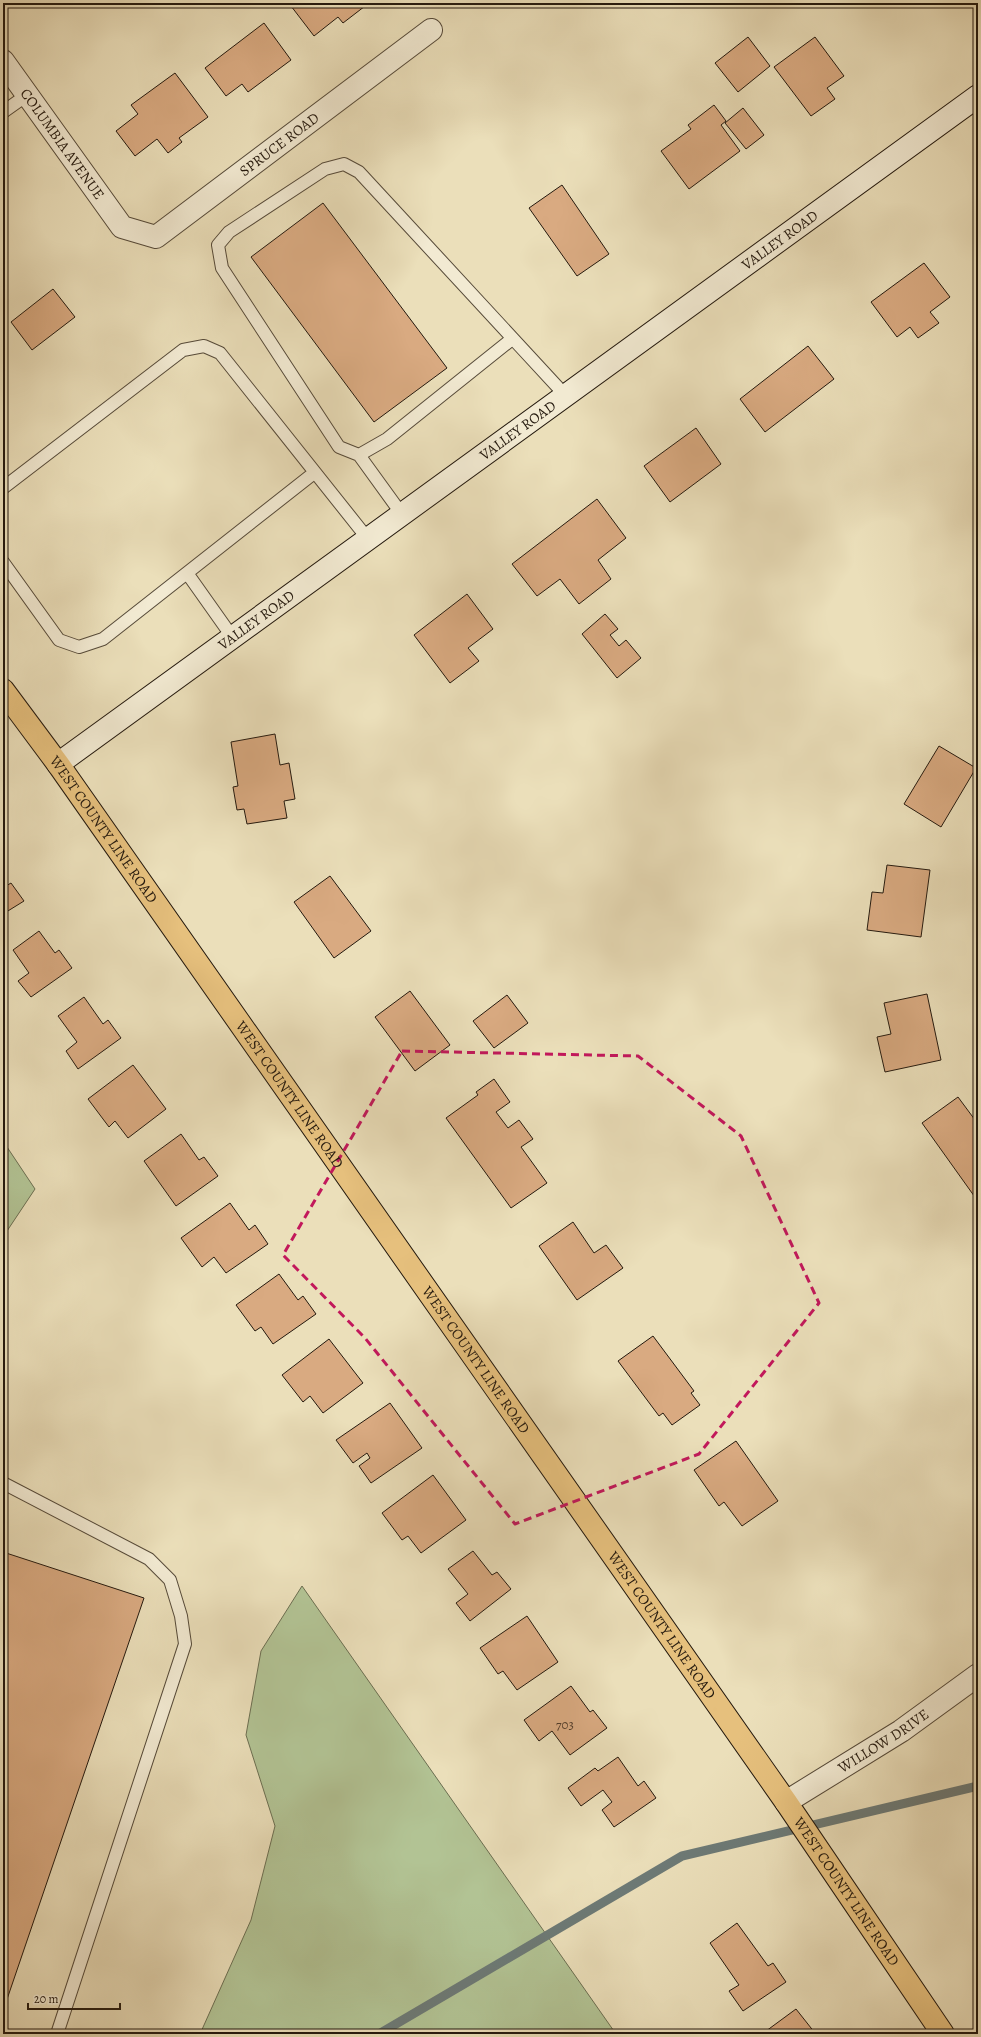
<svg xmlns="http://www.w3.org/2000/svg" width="981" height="2037" viewBox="0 0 981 2037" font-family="Alegreya,serif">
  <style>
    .green { fill: #b2c394; stroke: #6b6e51 }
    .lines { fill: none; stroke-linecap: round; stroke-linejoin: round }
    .stream { stroke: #6d7a76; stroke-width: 9 }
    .building { fill: #d9aa81; stroke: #24190e }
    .lane-casing { stroke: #564a39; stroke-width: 14 }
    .street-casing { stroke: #564a39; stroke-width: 24 }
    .secondary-casing { stroke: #24190e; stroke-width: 24 }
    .primary-casing { stroke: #24190e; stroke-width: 24 }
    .lane { stroke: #f2ead2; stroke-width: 12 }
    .street { stroke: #f2ead2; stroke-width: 22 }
    .secondary { stroke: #f2ead2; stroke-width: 22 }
    .primary { stroke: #e6c07d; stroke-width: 22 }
    .marked { fill: none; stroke: #c2185b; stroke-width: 3; stroke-dasharray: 8 5; stroke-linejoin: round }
    .labels { text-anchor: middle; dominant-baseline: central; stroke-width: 3; stroke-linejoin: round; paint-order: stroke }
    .number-label { font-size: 13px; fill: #513d2b }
    .street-label { font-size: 15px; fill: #24190e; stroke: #f2ead2 }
  </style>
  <rect width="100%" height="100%" fill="#ebdfba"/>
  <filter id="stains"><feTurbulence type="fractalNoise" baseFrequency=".005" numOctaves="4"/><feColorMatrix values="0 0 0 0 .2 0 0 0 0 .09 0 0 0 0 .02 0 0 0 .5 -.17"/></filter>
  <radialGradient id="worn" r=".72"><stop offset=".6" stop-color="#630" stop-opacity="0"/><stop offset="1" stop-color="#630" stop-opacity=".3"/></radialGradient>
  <!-- green -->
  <path class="green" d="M3,1141L35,1189L7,1231L3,1228Z
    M302,1586L616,2034H200L251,1920L275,1826L246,1735L261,1651Z"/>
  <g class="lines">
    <!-- stream -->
    <path class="stream" d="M379,2034L682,1856L978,1786"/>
  </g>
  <!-- building -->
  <path class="building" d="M295,3H369L343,23L338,17L314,36L291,6Z
    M264,23L291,60L248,92L242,84L226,96L205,68Z
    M748,37L770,66L738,92L715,63Z
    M815,37L844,76L827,88L835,99L811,116L774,67Z
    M175,73L208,117L179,138L182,142L168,153L157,139L135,156L116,131L138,114L131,105Z
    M714,105L726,121L721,125L740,151L689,189L661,151L691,129L688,125Z
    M743,108L764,135L746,149L725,123Z
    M562,185L609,254L577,276L529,208Z
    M323,203L447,368L374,422L251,257Z
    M924,263L950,297L930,312L939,323L918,338L910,327L897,337L871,302Z
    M53,289L75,317L32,350L11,322Z
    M808,346L834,379L765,432L740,399Z
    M696,428L721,464L670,502L644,466Z
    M597,499L626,538L598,560L611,579L579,604L560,579L537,596L512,564Z
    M467,594L493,629L468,648L479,661L450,683L414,635Z
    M605,614L618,629L610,635L619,646L626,640L641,658L617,678L582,634Z
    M275,734L280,765L289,763L295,799L284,801L287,818L247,824L244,809L237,810L233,787L238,786L231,742Z
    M939,746L976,768L941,827L904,804Z
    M887,865L930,870L921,937L867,930L872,892L883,893Z
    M330,876L371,931L334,958L294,902Z
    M3,883L6,886L11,883L24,901L3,914Z
    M39,931L55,953L59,950L72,968L31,997L18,981L29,973L13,950Z
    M410,991L450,1045L415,1071L375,1017Z
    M927,994L941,1060L885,1072L877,1037L891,1034L884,1003Z
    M507,995L528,1023L494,1048L473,1021Z
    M84,997L103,1024L108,1020L121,1038L78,1069L66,1051L77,1042L58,1016Z
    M133,1065L166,1109L128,1138L115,1121L109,1127L88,1099Z
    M494,1079L510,1102L496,1112L508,1128L519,1120L533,1139L521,1147L547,1183L511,1208L446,1118L478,1095L476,1092Z
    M958,1097L978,1124L977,1200L922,1123Z
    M181,1134L199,1160L204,1157L218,1176L176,1206L144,1161Z
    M230,1203L249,1230L255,1225L268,1244L226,1273L214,1257L202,1267L181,1238Z
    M573,1222L594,1253L606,1245L623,1268L577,1300L539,1246Z
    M279,1274L298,1300L303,1296L316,1314L273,1344L261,1327L255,1331L236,1305Z
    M653,1336L694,1391L691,1393L700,1405L672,1425L663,1413L659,1416L618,1361Z
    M329,1339L363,1383L323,1413L310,1396L303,1402L282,1375Z
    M390,1403L422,1448L371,1483L359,1466L370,1458L367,1453L353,1463L336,1440Z
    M736,1441L778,1501L742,1526L724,1502L719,1506L694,1470Z
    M433,1475L466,1520L421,1553L408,1536L402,1540L382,1513Z
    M473,1551L492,1575L497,1572L511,1589L470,1621L456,1603L468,1594L448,1569Z
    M3,1552L144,1598L3,2011Z
    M527,1616L558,1662L517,1690L503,1671L498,1674L480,1648Z
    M571,1686L590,1712L593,1710L607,1728L570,1755L552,1731L539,1741L524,1720Z
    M618,1757L638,1786L644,1781L656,1798L614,1827L602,1810L612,1802L603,1790L581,1806L568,1788L595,1768L598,1771Z
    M737,1923L768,1966L773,1963L786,1982L743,2011L729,1991L739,1985L710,1943Z
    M796,2009L815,2033L819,2030L821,2034H762Z"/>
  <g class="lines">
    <defs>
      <path id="lane" d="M3,112L27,95
        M512,339L387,439L359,455L339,447L222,268L218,245L229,232L325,169L344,164L359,172L565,395
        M359,455L401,513
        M3,488L183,350L204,346L220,353L368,539
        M3,562L59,640L79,647L103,639L314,473
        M187,573L233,638
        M3,1483L149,1559L170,1580L181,1616L185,1644L57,2034"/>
      <g id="street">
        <path id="s1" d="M3,61L122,227L156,237L431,30"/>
        <path id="s2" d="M786,1802L901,1731L978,1675"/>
      </g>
      <g id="secondary">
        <path id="s3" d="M58,764L978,96"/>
      </g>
      <g id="primary">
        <path id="s4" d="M3,690L58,764L786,1802L943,2034"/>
      </g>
    </defs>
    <!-- lane casing -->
    <use href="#lane" class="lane-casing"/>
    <!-- street casing -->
    <use href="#street" class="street-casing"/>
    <!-- secondary casing -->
    <use href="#secondary" class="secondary-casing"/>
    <!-- primary casing -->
    <use href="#primary" class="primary-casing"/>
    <!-- lane -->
    <use href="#lane" class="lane"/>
    <!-- street -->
    <use href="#street" class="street"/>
    <!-- secondary -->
    <use href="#secondary" class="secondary"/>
    <!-- primary -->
    <use href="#primary" class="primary"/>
  </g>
  <!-- marked area -->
  <path class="marked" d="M402,1051L638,1056L741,1136L819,1303L699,1454L515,1524L365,1338L283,1255Z"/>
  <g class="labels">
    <!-- number labels -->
    <g class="number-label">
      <text x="565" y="1724">703</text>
    </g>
    <!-- street labels -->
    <g class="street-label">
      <text stroke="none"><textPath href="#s1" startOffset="102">COLUMBIA AVENUE</textPath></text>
      <text stroke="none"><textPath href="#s1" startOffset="394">SPRUCE ROAD</textPath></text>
      <text stroke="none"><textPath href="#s3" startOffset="892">VALLEY ROAD</textPath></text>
      <text stroke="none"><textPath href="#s3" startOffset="568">VALLEY ROAD</textPath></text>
      <text stroke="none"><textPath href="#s3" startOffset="245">VALLEY ROAD</textPath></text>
      <text stroke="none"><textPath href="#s4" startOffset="172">WEST COUNTY LINE ROAD</textPath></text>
      <text stroke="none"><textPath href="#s4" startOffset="496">WEST COUNTY LINE ROAD</textPath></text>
      <text stroke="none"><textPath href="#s4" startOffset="820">WEST COUNTY LINE ROAD</textPath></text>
      <text stroke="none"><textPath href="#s4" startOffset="1144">WEST COUNTY LINE ROAD</textPath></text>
      <text stroke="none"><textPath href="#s2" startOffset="115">WILLOW DRIVE</textPath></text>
      <text stroke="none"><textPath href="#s4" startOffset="1468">WEST COUNTY LINE ROAD</textPath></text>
    </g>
  </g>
  <!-- margin -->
  <rect width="981" height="2037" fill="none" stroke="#ebdfba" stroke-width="16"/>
  <rect x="4" y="4" width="973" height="2029" fill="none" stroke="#24190e" stroke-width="2"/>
  <rect x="8" y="8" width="965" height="2021" fill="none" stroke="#24190e"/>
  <!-- scale -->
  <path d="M28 2003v6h92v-6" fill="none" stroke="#24190e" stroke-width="2"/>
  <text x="34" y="2003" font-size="12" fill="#24190e" stroke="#f2ead2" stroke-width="3" paint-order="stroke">20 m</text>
  <rect width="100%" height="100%" filter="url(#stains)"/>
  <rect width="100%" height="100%" fill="url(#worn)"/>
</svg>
